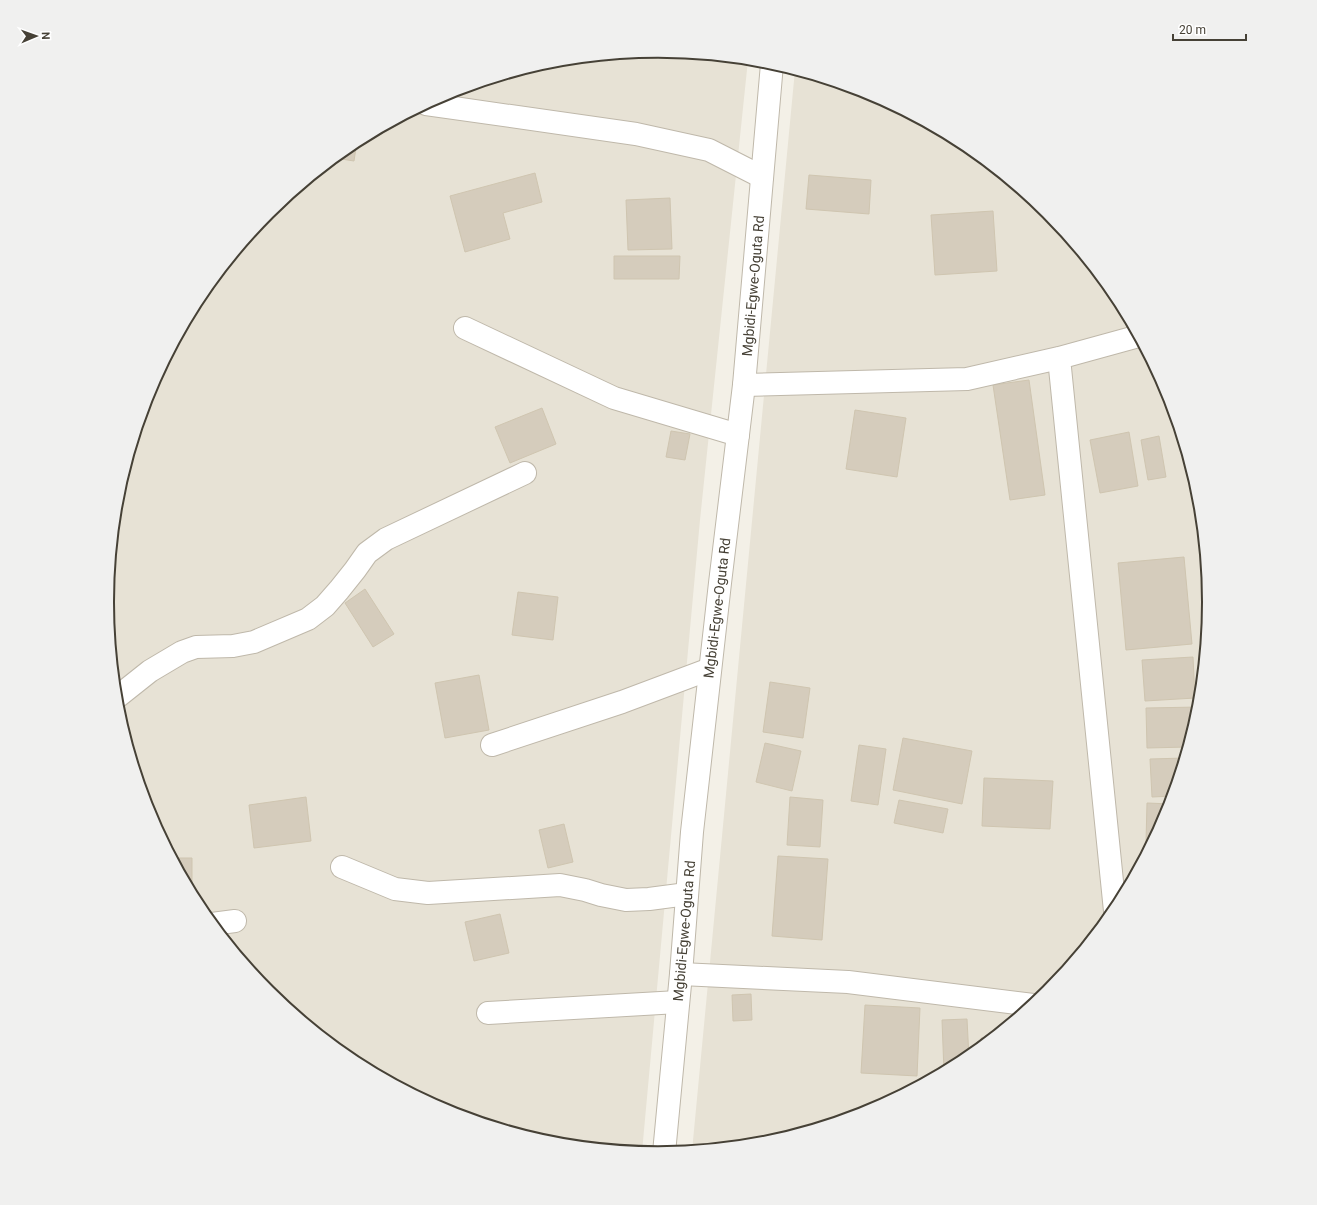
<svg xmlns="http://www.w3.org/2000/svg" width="1317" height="1205" viewBox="0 0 1317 1205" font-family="Roboto,sans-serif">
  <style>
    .residential { fill: #e7e2d5 }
    .building { fill: #d5ccbc; stroke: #cfc5b0 }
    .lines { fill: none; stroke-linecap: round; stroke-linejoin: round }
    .minor-casing { stroke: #bfb8aa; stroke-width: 24 }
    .tertiary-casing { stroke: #bfb8aa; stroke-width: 24 }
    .minor { stroke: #fff; stroke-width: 22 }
    .tertiary { stroke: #fff; stroke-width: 22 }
    .labels { text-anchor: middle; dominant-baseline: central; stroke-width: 3; stroke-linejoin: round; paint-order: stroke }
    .street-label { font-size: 14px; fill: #464136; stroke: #fff }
    .rim { fill: none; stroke: #464136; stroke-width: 2 }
  </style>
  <rect width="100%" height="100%" fill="#f3f0e7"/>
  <!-- residential -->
  <path class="residential" d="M659,51L748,60L700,520L642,1152L551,1143L447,1112L352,1061L268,992L200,909L149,813L118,710L107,602L118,495L149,391L200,296L269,212L352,144L448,93L551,62Z
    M795,70L870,93L965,144L1049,213L1117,296L1168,392L1199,495L1210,603L1199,710L1168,814L1117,909L1048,993L965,1061L869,1112L766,1143L692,1151Z"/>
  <!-- building -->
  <path class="building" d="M357,141L354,161L335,158L352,144Z
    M535,173L542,202L503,213L510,239L465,252L450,196Z
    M809,175L871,180L869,214L806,209Z
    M670,198L672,249L628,250L626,200Z
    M993,211L997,271L935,275L931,215Z
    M614,256H680L679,279H614Z
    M1029,380L1045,495L1010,500L993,385Z
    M542,408L556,444L510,463L495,427Z
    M855,410L906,418L897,477L846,469Z
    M671,431L690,434L685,460L666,457Z
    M1129,432L1138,486L1100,493L1090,440Z
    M1159,436L1166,477L1148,480L1141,440Z
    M1184,557L1192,644L1126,650L1118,563Z
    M365,589L394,634L373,647L345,603Z
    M518,592L558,597L553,640L512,635Z
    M1193,657L1195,698L1145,701L1142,660Z
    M479,675L489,730L445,738L435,683Z
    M770,682L810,688L803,738L763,732Z
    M1199,707V712L1188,747L1147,748L1146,708Z
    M903,738L972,751L962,804L893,790Z
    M765,743L801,751L792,791L756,782Z
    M859,745L886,749L878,805L851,801Z
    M1185,758L1173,796L1152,797L1150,759Z
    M984,778L1053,781L1050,829L982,826Z
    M306,797L311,841L254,848L249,805Z
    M790,797L823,800L820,847L787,845Z
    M899,800L948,809L943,833L894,823Z
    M1147,803L1171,804L1168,814L1153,842H1146Z
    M564,824L573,862L548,868L539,830Z
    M778,856L828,859L822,940L772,936Z
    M173,858H192V893Z
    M500,914L509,953L474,961L465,922Z
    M751,994L752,1020L733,1021L732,995Z
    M865,1005L920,1008L917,1076L861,1073Z
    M967,1019L969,1058L944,1072L942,1020Z
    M981,1038H993L981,1048Z"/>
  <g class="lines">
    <defs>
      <path id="minor" d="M426,104L636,134L709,150L762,177
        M465,328L614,398L738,435
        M1059,358L1115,911
        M744,385L967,379L1059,358L1139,336
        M116,698L150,671L182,652L196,647L233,646L254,642L308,619L325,606L339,590L355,570L367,553L386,539L525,473
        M492,745L622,702L710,669
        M342,867L395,889L428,893L560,885L585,890L601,895L626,900L649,899L687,894
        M212,924L235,921
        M681,974L848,982L1033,1005
        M488,1013L678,1002"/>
      <path id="tertiary" d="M664,1153L681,974L692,832L720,583L744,385L772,64"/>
    </defs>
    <!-- minor casing -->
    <use href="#minor" class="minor-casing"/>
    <!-- tertiary casing -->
    <use href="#tertiary" class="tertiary-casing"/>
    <!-- minor -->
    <use href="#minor" class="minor"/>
    <!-- tertiary -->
    <use href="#tertiary" class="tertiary"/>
  </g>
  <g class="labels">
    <!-- street labels -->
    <g class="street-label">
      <text transform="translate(753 286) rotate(-85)">Mgbidi-Egwe-Oguta Rd</text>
      <text transform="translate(717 608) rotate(-83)">Mgbidi-Egwe-Oguta Rd</text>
      <text transform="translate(684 931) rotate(-85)">Mgbidi-Egwe-Oguta Rd</text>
    </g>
  </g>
  <!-- crop -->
  <path d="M0 0H1317V1205H0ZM114 602a544 544 0 1 1 1088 0a544 544 0 1 1-1088 0Z" fill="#f0f0ef" fill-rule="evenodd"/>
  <path class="rim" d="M114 602a544 544 0 1 1 1088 0a544 544 0 1 1-1088 0Z"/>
  <!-- north arrow -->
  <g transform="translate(36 36) rotate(88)" stroke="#ffffff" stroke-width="3" paint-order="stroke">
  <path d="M0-3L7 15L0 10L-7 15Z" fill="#464136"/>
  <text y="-6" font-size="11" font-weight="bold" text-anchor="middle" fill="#464136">N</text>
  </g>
  <!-- scale -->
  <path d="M1173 34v6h73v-6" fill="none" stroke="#464136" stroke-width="2"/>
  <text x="1179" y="34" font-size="12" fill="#464136" stroke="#ffffff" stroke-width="3" paint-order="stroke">20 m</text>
</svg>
